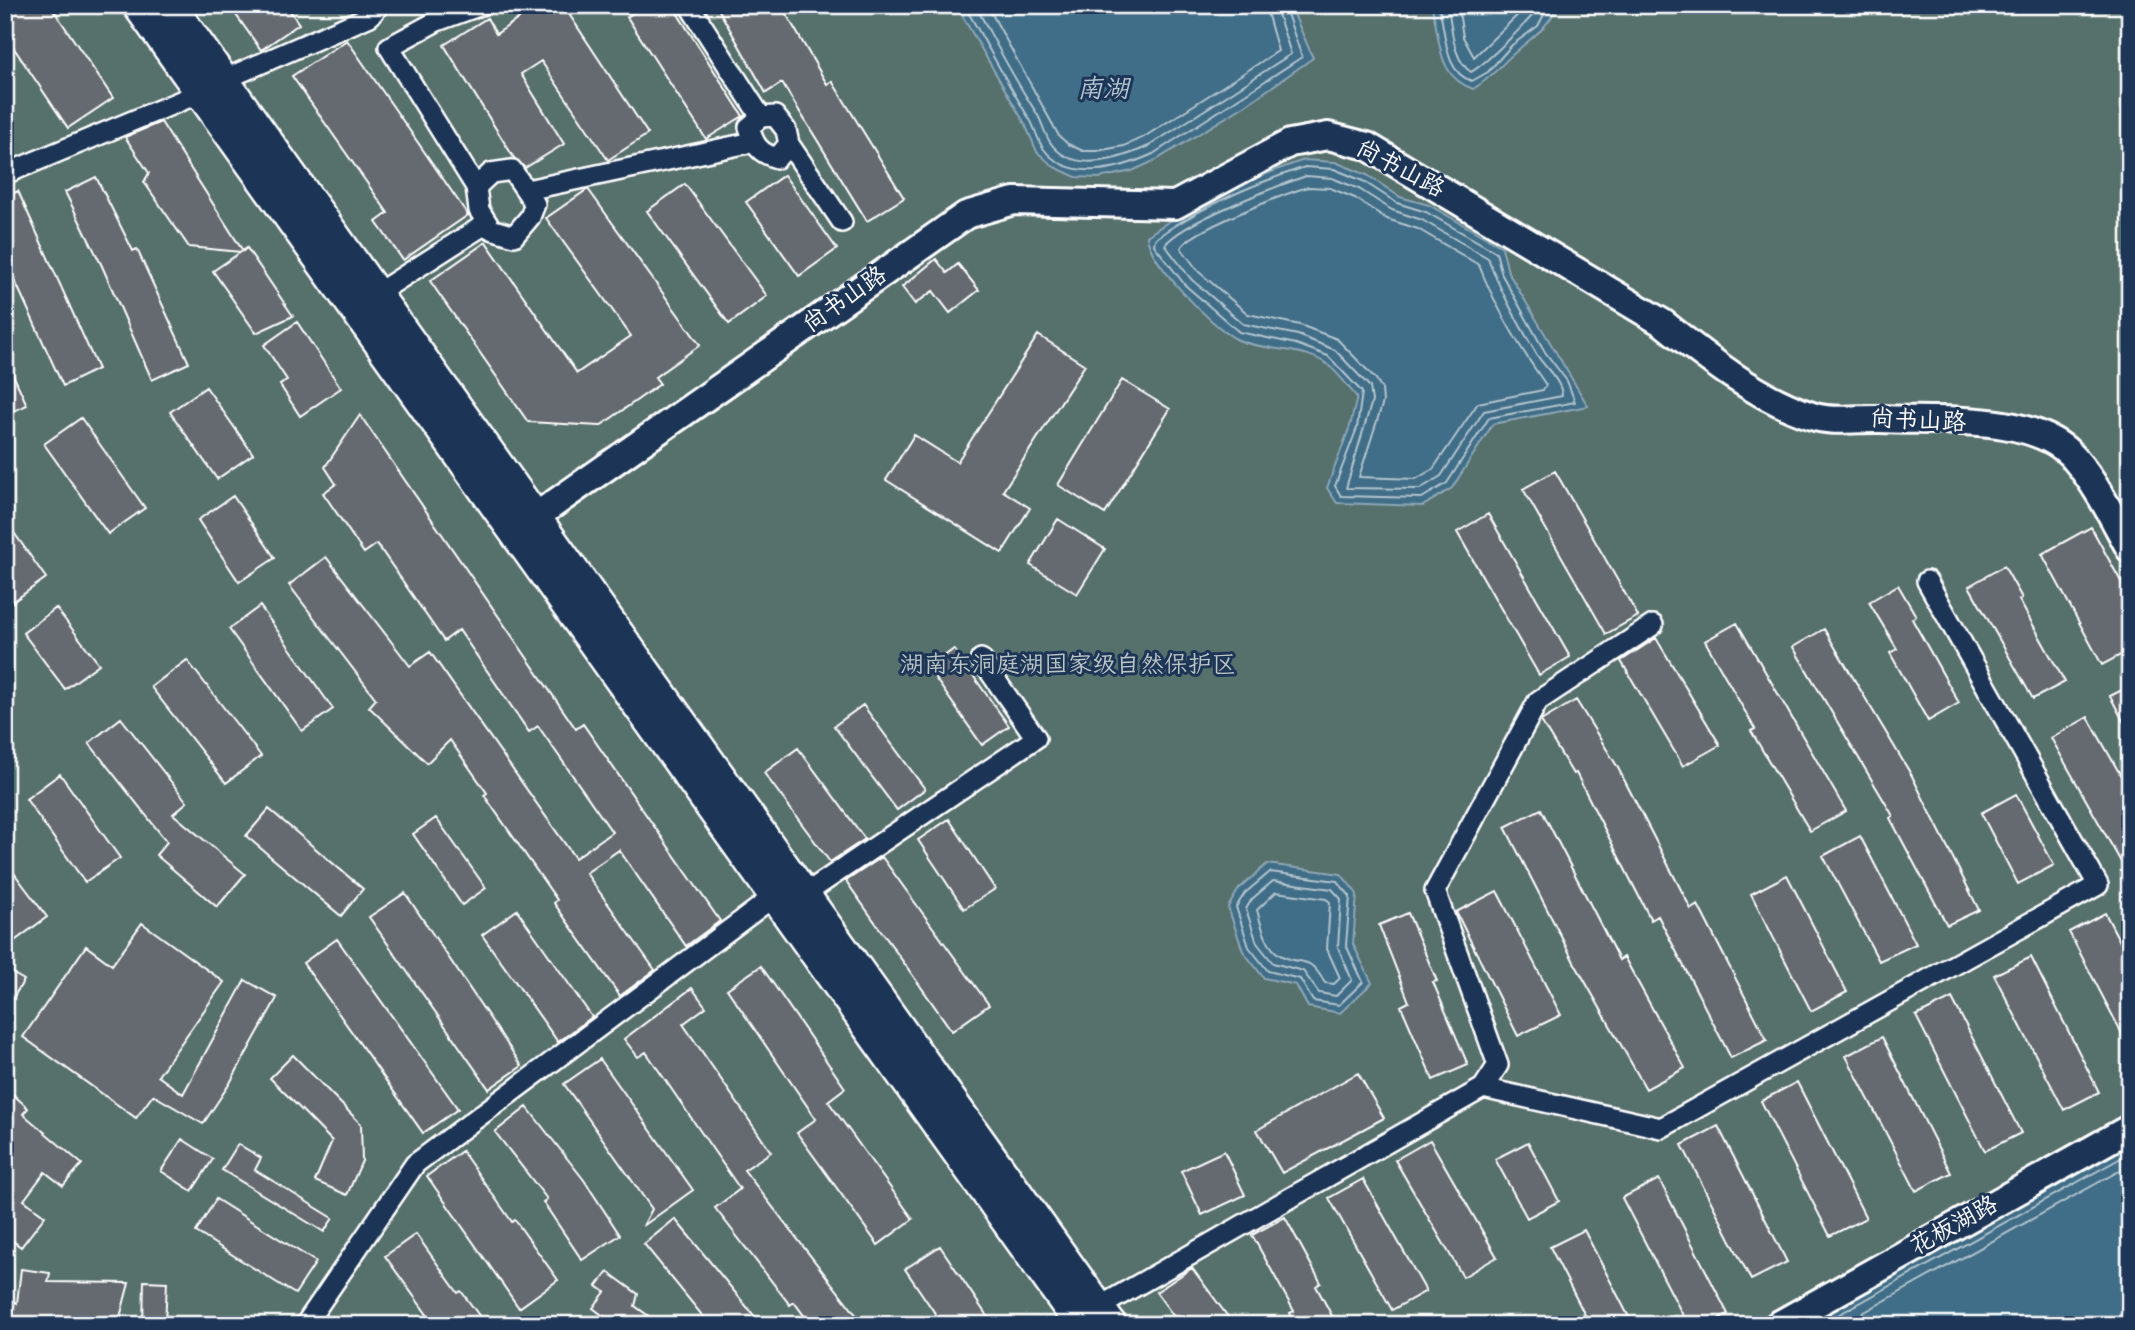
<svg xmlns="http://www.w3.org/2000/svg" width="2135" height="1330" viewBox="0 0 2135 1330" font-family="Mynerve,'LXGW WenKai TC',sans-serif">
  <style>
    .green { fill: #566f6c; stroke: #aab7b6; stroke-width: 2 }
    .water { fill: #416d87; stroke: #8da7b7; stroke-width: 2 }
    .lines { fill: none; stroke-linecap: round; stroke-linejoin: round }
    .shore { stroke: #b3c5cf; stroke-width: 2 }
    .building { fill: #656a70; stroke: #fff; stroke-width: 2 }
    .street-casing { stroke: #fff; stroke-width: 24 }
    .secondary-casing { stroke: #fff; stroke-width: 32 }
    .primary-casing { stroke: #fff; stroke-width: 35 }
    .street { stroke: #1d3557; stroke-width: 19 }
    .secondary { stroke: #1d3557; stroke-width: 26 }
    .primary { stroke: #1d3557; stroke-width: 30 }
    .labels { text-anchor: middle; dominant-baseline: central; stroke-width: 6; stroke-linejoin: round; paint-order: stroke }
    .street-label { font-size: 24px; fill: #fff; stroke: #1d3557 }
    .park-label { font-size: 24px; fill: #bbc5c4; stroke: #1d3557 }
    .water-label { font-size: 26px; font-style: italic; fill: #b3c5cf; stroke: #1d3557 }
  </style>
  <rect width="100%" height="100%" fill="#2b405c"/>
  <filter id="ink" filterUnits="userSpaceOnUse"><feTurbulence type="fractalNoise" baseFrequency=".0143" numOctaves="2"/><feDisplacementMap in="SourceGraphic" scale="14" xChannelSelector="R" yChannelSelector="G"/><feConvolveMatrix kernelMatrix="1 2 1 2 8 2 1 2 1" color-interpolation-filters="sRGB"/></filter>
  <g filter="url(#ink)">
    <!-- green -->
    <path class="green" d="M5,5H2130V1325H5Z"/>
    <!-- water -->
    <path class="water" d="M956,5H1290L1313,58L1246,105L1156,160L1132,171L1099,178L1076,177L1054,167L1037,152L1025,124Z
      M1431,5H1556V10C1546,28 1534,36 1519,49C1502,63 1492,78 1473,89C1434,75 1442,38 1431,5Z
      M1304,160L1335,162L1367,175L1400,197L1429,205L1502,247L1508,272L1588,406L1493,424L1452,488L1423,506L1337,503L1327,488L1350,426L1357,397C1347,386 1336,369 1324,362C1297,346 1260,351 1236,339C1212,327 1148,261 1147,236C1195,202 1249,179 1304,160Z
      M1267,864L1341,874L1357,894L1353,944L1372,983L1340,1013L1308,1007L1296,985L1264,978L1243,951L1228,907L1239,889Z
      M2130,1135V1325H1787Z"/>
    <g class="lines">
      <!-- shore -->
      <path class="shore" d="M964,5C986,43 1006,81 1029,118C1035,127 1037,139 1043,148C1069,184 1120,169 1153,154L1302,57L1284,5
        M975,5C995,41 1013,78 1036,112C1042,121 1044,133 1050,142C1072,175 1120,159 1149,146L1291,54L1275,5
        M987,5L1059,136L1068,144L1083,151H1097L1124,146L1144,137L1278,51L1265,5
        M1438,5C1447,30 1442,72 1472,81L1488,72L1512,45L1538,26L1549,5
        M1447,5C1453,25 1451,59 1471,72C1483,66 1534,17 1540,5
        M1458,5L1463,37L1474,57L1528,5
        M1305,167L1334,169L1363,181L1397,203L1426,212L1496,252L1502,275L1545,352L1567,381L1575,402L1489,418L1447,483L1422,498L1341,496L1335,486L1357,428L1362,392L1328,356L1296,344L1239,332L1185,285L1154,245L1155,239C1200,207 1253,184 1305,167Z
        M1306,176L1332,178L1359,189L1392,210L1422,220L1488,258C1500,291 1519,324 1537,355C1545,368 1562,381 1562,396L1484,411L1441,476L1420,489L1346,488L1372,401L1370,387L1335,350L1298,335L1243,324L1191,279L1165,245C1180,223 1277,186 1306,176Z
        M1308,187L1330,188L1355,198L1387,219L1418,229L1479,265C1495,306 1520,348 1546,385L1543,390L1478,403L1433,469L1416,479L1359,477L1383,402L1382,389L1376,379L1337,339L1300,325L1248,314L1199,272L1181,248C1187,232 1287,193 1308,187Z
        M1270,872L1337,881L1350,896L1346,945L1363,982L1339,1005L1313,1001L1300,979L1268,971L1249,947L1236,907L1245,893Z
        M1273,881L1332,889L1341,899L1338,947L1352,980L1336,996L1319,993L1303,971L1273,963L1257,943L1246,909L1252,899Z
        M1276,892L1326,899L1330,902L1327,949L1340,978L1334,984L1325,983C1307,952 1304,968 1280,955C1266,947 1261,924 1257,910Z
        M1820,1325L2130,1153
        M1841,1325L2130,1165"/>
    </g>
    <!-- building -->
    <path class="building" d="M17,5H50L113,98L68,128L5,35V13Z
      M229,5H286L299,24L261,50Z
      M539,5H563L648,134L608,160L541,61L521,74L564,144L525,168L514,158L444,45L487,18L496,34Z
      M645,5H672L743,116L706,139L627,17Z
      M716,5H781L827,84L832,81L904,198L867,221L782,83L766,93Z
      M347,40L468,215L403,260L376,222L388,213L292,76Z
      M161,122L243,251L247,248L293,316L256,333L213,271L241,252L189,247L144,182L149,173L125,137Z
      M784,175L837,249L799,276L746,202Z
      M96,177L133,251L137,249L189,363L152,380L102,266L65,192Z
      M685,184L767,296L729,324L647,211Z
      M588,189L700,345L655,377L660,384L600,426L528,422L430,281L486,242L577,373L631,336L546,218Z
      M18,191L98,369L63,386L5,259V197Z
      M936,259L947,273L958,264L979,290L950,313L933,291L915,304L902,287Z
      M297,322L341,388L300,416L280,385L287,380L264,345Z
      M1038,335L1085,365L1003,491L1030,508L1002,553L886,480L914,435L957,462Z
      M5,357L27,405L5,415Z
      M1122,380L1170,409L1105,514L1058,485Z
      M206,387L253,454L217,479L170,412Z
      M360,415L576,729L583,724L720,921L686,946L619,850L586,873L655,970L620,996L554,903L557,900L484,795L487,793L450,740L427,763L369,707L376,699L289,585L326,557L410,666L430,652L575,858L612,832L538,726L529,732L459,630L444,641L377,544L364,553L323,493L336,484L325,467Z
      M81,418L145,508L108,534L44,444Z
      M1555,471L1638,616L1606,634L1523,489Z
      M233,496L275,558L239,582L198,520Z
      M1488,514L1570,657L1539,675L1457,532Z
      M1058,519L1105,549L1077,594L1030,565Z
      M5,520L46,578L11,603L5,594Z
      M2091,527L2130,598V650L2102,665L2042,554Z
      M2004,566L2022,598L2019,600L2065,682L2033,699L1969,586Z
      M1898,585L1916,616L1912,619L1959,703L1928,721L1890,653L1897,649L1869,602Z
      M260,606L333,709L302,731L229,629Z
      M56,608L99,664L65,689L23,633Z
      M1737,623L1846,811L1810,831L1751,731L1755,729L1705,641Z
      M1824,629L1912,776L1979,910L1947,925L1890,818L1893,816L1793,647Z
      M1656,638L1720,745L1683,766L1621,661Z
      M954,649L1009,726L982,745L928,668Z
      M187,660L261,756L226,783L151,687Z
      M2130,686V734L2110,696Z
      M1576,700L1617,766L1691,909L1698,905L1767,1040L1731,1058L1658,916L1651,920L1576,773L1573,774L1541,721Z
      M863,705L925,789L897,810L834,726Z
      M2088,717L2130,792V878L2051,738Z
      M121,718L187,802L173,814L245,874L217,907L156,855L167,842L89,743Z
      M798,748L865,839L830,862L764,773Z
      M60,774L120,858L85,882L26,799Z
      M2016,794L2054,865L2018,884L1981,813Z
      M269,809L363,889L341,916L246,836Z
      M1541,809L1619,960L1624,957L1685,1068L1646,1089L1574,962L1505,827Z
      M436,818L486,888L462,905L413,834Z
      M949,819L995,889L964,909L918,840Z
      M1860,836L1916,944L1879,961L1823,856Z
      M882,857L989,1005L952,1031L846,881Z
      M5,861L47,917L5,948Z
      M1787,875L1847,992L1811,1011L1751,894Z
      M1497,891L1561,1015L1518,1036L1456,912Z
      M405,893L522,1066L489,1089L369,917Z
      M517,910L592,1017L558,1042L482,935Z
      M1408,913L1437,981L1433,982L1468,1065L1433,1080L1401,1006L1409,1002L1379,925Z
      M2105,913L2130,961V1049L2069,932Z
      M142,923L224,982L158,1076L183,1094L245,980L277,998L230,1083L203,1124L153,1095L136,1118L23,1037L86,946L112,965Z
      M337,939L458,1109L423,1133L303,963Z
      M2031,957L2099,1092L2064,1110L1994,975Z
      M761,966L845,1088L828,1101L913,1219L878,1245L797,1133L816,1119L727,989Z
      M5,969L24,980L5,1011Z
      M692,988L706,1007L683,1024L771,1152L744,1170L864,1325H811L794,1302L790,1305L715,1208L740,1189L646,1052L638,1057L624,1039Z
      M1952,998L2021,1133L1985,1151L1916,1016Z
      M1882,1037L1951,1173L1916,1191L1846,1056Z
      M293,1055L361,1124L362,1161L347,1195L315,1181L332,1141L270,1078Z
      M600,1059L693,1190L643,1226L652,1209L564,1084Z
      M1358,1073L1384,1118L1282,1173L1257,1130Z
      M1797,1082L1866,1218L1830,1236L1761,1101Z
      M5,1087L28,1108L23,1114L82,1164L63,1186L45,1172L24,1200L45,1216L21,1247L5,1235Z
      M527,1107L584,1180L620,1235L582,1260L543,1202L547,1199L495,1132Z
      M1718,1126L1787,1262L1751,1280L1682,1145Z
      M182,1139L213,1159L192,1191L161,1171Z
      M1430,1140L1497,1257L1463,1277L1395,1160Z
      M1528,1142L1559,1201L1527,1218L1495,1159Z
      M238,1144L261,1158L255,1170L333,1218L324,1232L222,1170Z
      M462,1151L512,1222L515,1220L558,1280L519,1308L427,1176Z
      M1224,1151L1245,1195L1202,1215L1181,1171Z
      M1363,1179L1426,1291L1392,1310L1329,1198Z
      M1659,1179L1728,1314L1707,1325H1688L1622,1198Z
      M216,1199L316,1262L295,1294L196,1232Z
      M1285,1217L1321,1283L1316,1286L1337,1325H1296L1290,1313L1294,1311L1252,1235Z
      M675,1219L756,1318L749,1325H710L644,1244Z
      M1584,1230L1633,1325H1590L1550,1247Z
      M416,1234L458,1293L461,1291L486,1325H415L428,1316L385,1256Z
      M940,1246L993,1325H943L905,1269Z
      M1192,1268L1234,1325H1180L1156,1292Z
      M21,1269L50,1273L48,1282L129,1283L118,1325H5V1297L17,1303Z
      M608,1272L638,1294L635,1306L661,1325H615L593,1308L605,1292L597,1286Z
      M144,1281L167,1282L165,1325H143Z"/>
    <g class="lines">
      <defs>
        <path id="street" d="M689,5L761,117
          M223,80L370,16L379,5
          M789,144L786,130L775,116L761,117L749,127C754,145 759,153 777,158L789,144L842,222
          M5,174L202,92
          M476,187L491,173L512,170L535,204L530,217L514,236L491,229L479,210L476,187L389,47L437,21L481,5
          M527,190L753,142
          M376,294L487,223
          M805,894L1036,738L981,659
          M1483,1088L1498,1065L1435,891L1538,701L1653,625
          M1099,1307L1483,1088L1661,1128L2098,885L1927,581
          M305,1325L415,1164L776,895"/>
        <path id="secondary" d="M535,517L966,215L1014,201L1175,205L1290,143L1328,136L1367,146L1663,323C1708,359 1757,398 1812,416C1832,423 1860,418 1881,419C1937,422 2035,412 2074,458C2097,485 2113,518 2130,549
          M1778,1325L2130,1128"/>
        <path id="primary" d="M138,5L1081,1325
          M170,5L1111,1325"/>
      </defs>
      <!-- street casing -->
      <use href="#street" class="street-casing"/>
      <!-- secondary casing -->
      <use href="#secondary" class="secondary-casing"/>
      <!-- primary casing -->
      <use href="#primary" class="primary-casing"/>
      <!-- street -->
      <use href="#street" class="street"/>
      <!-- secondary -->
      <use href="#secondary" class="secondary"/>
      <!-- primary -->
      <use href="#primary" class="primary"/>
    </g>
  </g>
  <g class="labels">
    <!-- street labels -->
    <g class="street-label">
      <text transform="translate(1400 169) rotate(28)">尚书山路</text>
      <text transform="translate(845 300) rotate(-35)">尚书山路</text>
      <text transform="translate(1918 421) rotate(3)">尚书山路</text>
      <text transform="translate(1954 1226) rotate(-29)">花板湖路</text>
    </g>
    <!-- park labels -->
    <g class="park-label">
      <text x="1068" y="665">湖南东洞庭湖国家级自然保护区</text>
    </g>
    <!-- water labels -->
    <g class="water-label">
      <text x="1103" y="90">南湖</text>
    </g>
  </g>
  <!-- margin -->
  <rect width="2135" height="1330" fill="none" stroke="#1d3557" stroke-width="28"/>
  <rect x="14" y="14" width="2107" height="1302" fill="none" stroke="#fff" stroke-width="2.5" filter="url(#ink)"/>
</svg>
